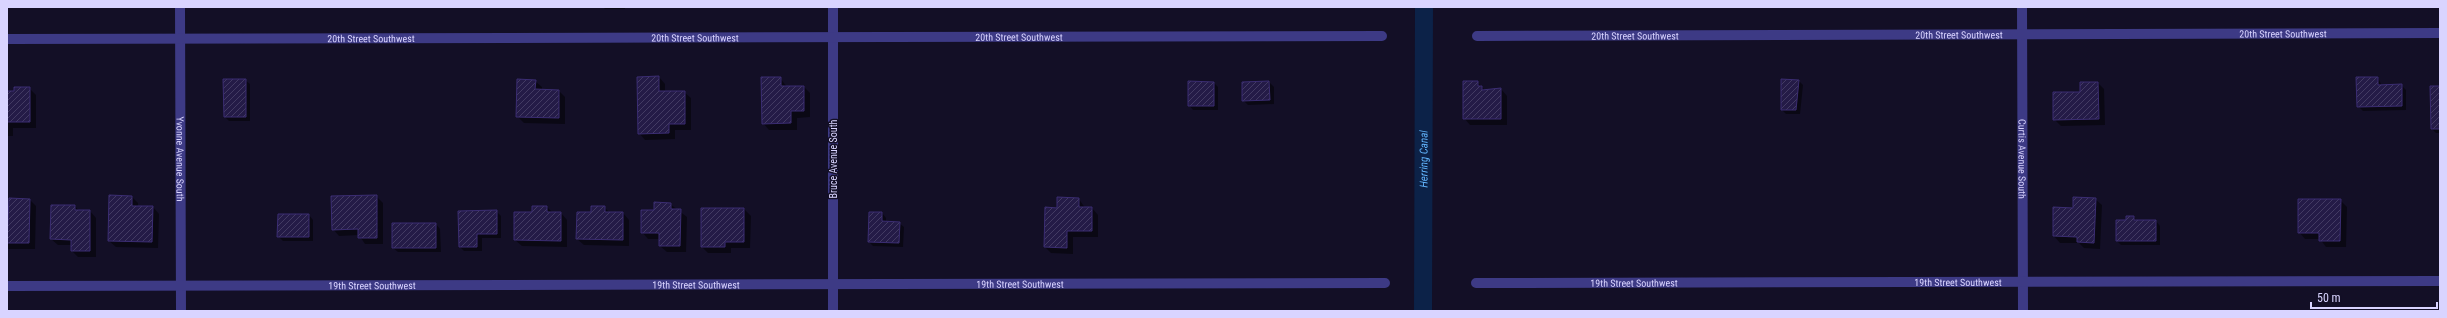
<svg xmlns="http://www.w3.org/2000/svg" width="2447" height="318" viewBox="0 0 2447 318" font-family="'Roboto Condensed',sans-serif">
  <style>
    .shadow { fill: #0007 }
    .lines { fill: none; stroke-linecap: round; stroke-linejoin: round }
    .canal { stroke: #0c2248; stroke-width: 18 }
    .building { fill: url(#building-hatch); stroke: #3b2d73 }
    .street { stroke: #3d3a85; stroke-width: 10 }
    .labels { text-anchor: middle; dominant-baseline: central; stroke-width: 3; stroke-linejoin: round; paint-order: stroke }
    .street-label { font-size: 10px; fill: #d9d4ff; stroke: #130f26 }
    .water-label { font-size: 11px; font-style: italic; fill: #62b6ff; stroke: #130f26 }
  </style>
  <defs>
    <pattern id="building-hatch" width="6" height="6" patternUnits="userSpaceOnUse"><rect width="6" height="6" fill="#241b47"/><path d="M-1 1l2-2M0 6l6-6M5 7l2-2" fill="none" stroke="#433b63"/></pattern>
  </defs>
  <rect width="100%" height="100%" fill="#130f26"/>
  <!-- shadow -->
  <path class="shadow" d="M603,7H625V9H605Z
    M659,77L665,84V92H684L691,98V130H675V139L645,140L639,133Z
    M780,78L787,87H804L810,93V117L797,118V130H769L763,123Z
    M2378,78L2382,86L2401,85L2406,90V110L2363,111L2358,106Z
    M245,80L250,84V121H229L225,117Z
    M1782,80L1799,81L1803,85L1800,114H1786L1782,110Z
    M535,81L542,87V90L559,91L565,97V124L524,123L518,117Z
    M1269,82L1274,87V104L1248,105L1243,100Z
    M1477,82L1486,91L1501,89L1507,96V125H1470L1464,118Z
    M1214,83L1218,87V110H1193L1189,105Z
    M2098,83L2104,89L2105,125L2061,126L2054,119L2081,93Z
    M2440,87V133H2436L2432,129Z
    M29,88L36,95V128H13V136H7V92Z
    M376,196L383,203V244H365L359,235L339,236L333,229Z
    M132,197L138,203V207H153L159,214L158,248L116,247L109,241Z
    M10,199L30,200L36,206L35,249H7V209H9Z
    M1079,199L1085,208H1092L1098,215V237H1073V254L1051,253L1045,247L1058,209Z
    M2095,199L2102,205L2100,249L2084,248L2079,243H2060L2054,236V208L2074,209Z
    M2340,200L2347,207L2346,247H2326L2320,239H2305L2299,232Z
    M670,204L687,217L686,252H667L660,246V239H648L642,232L655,211Z
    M75,206L79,211H90L96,218V257H78L72,251V245H58L51,239Z
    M547,207L553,213H561L567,220V247L522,246L515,240L533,213Z
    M604,207L610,213H623L629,220V246L584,245L577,239L592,213Z
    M702,209H744L751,216L750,248H731V253H708L702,247Z
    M496,211L501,216V238H482V251H464L460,247Z
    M882,213L886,218V223H899L904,227L903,247L873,246L869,242Z
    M309,215L313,220V241H283L278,236Z
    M2134,217L2137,221H2156L2160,226V245H2121L2117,241L2127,221Z
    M436,224L440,229L441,252H398L393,248Z"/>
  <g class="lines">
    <!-- canal -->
    <path class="canal" id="s1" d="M1423,311L1424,7"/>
  </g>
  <!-- building -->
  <path class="building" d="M659,76V91H685V124H669V133L638,134L637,77Z
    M761,77H781V86H804V111H791V123L762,124Z
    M2356,77H2378V85L2402,84V106L2357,107Z
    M223,79H246V117H224Z
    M517,79L536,80L535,89L559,90V118L516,117Z
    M1781,79L1799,80L1796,110H1781Z
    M1188,81L1214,82V106H1188Z
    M1269,81L1270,100L1242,101V82Z
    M1463,81H1478V86H1482V90L1501,88V119H1463Z
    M2080,82H2098L2099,119L2053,120V92H2080Z
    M2430,86H2440V129H2431Z
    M14,87H30V122H7V91H14Z
    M109,195L132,196V206H153L152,242L108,241Z
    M377,195V238H358V229L332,230L331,196Z
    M1057,197L1079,198V207H1092V231H1067V248L1044,247L1045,207L1057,208Z
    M2073,197L2096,198L2094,243L2077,242V237L2053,236V207L2073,208Z
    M9,198L30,199L29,243H7Z
    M2298,199H2341L2340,241H2319V233H2298Z
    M654,202L671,203V209H681L680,246H659V233H641V210H654Z
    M51,205H75V210H90V251H71V240L50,239Z
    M532,206H547V212H561V241L514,240V212H532Z
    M591,206H605V212H623V240L576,239L577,212H591Z
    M701,208H744V242H725V247H701Z
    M497,210V234H477V247H459L458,211Z
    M869,212H882V221L900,222L899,243L868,242Z
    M278,214H309V237H277Z
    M2126,216H2134V220H2156V241H2116V220H2126Z
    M392,223H436V248H392Z"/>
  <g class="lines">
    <!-- street -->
    <g class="street">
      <path id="s2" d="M180,7L181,311"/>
      <path d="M833,7V311"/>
      <path id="s3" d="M2022,7L2023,311"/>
      <path id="s4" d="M1477,36L2440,33"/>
      <path id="s5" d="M7,39L1382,36"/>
      <path id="s6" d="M1476,283L2440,281"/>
      <path id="s7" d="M7,286L1385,283"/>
    </g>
  </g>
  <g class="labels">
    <!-- street labels -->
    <g class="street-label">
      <text stroke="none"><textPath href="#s4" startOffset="806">20th Street Southwest</textPath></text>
      <text stroke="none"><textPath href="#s4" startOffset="482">20th Street Southwest</textPath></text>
      <text stroke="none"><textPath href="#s4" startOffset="158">20th Street Southwest</textPath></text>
      <text stroke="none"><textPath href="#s5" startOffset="688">20th Street Southwest</textPath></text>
      <text stroke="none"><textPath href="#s5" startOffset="1012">20th Street Southwest</textPath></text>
      <text stroke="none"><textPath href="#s5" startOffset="364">20th Street Southwest</textPath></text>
      <text stroke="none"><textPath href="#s2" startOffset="152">Yvonne Avenue South</textPath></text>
      <text transform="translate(833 159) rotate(-90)">Bruce Avenue South</text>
      <text stroke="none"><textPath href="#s3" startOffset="152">Curtis Avenue South</textPath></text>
      <text stroke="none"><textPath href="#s6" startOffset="482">19th Street Southwest</textPath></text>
      <text stroke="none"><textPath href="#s6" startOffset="158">19th Street Southwest</textPath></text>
      <text stroke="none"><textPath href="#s7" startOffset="1013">19th Street Southwest</textPath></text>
      <text stroke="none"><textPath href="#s7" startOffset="689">19th Street Southwest</textPath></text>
      <text stroke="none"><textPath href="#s7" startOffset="365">19th Street Southwest</textPath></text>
    </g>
    <!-- water labels -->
    <g class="water-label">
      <text stroke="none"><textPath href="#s1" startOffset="152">Herring Canal</textPath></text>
    </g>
  </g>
  <!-- border -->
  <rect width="2447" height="318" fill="none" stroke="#d9d4ff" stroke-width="16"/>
  <!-- scale -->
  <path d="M2311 302v6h126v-6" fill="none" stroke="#d9d4ff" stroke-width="2"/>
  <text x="2317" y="302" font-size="12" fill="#d9d4ff" stroke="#130f26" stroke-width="3" paint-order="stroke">50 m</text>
</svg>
